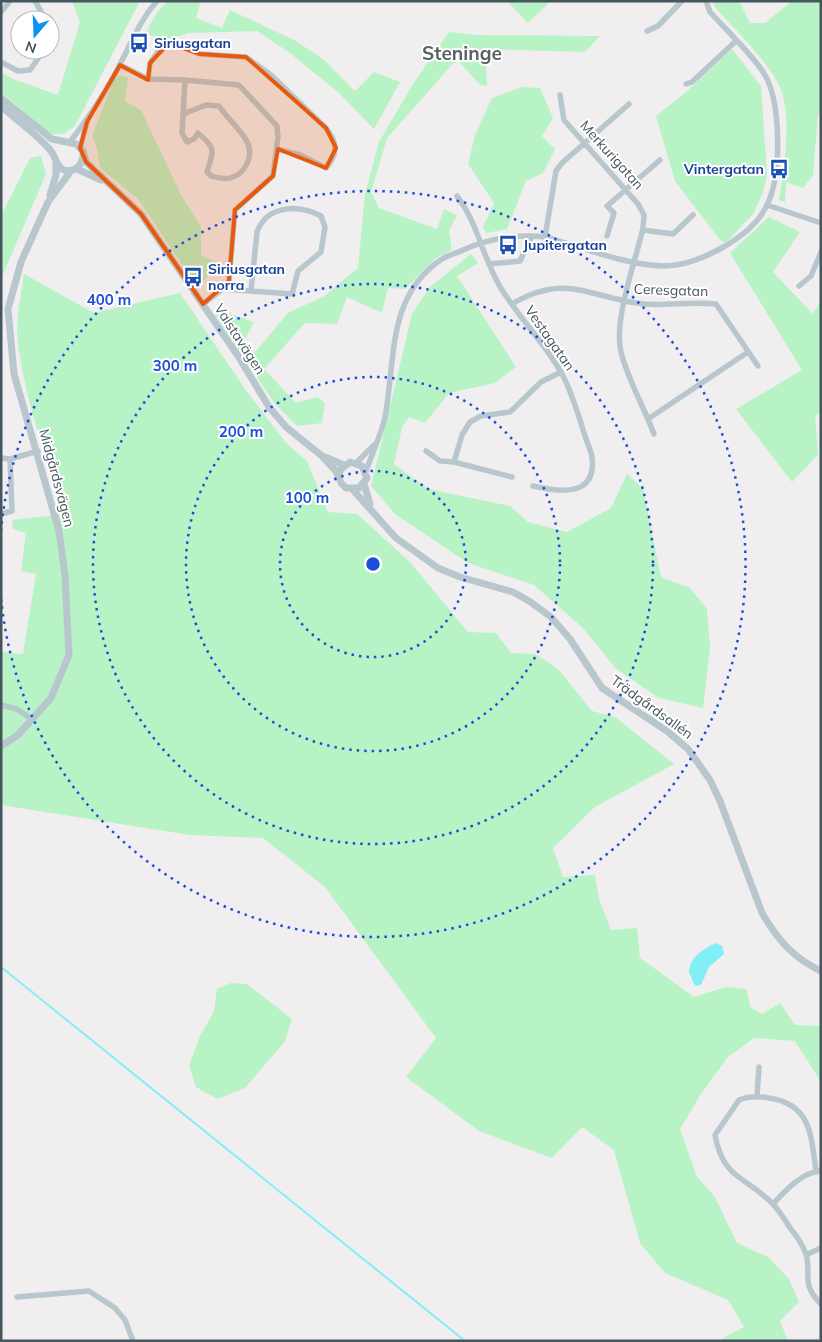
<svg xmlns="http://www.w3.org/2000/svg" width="822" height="1342" viewBox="0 0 822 1342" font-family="Mulish,sans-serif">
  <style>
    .green { fill: #b8f3c5 }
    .water { fill: #81eff5 }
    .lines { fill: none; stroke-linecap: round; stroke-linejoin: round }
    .stream { stroke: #81eff5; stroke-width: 2 }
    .minor { stroke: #b8c6cd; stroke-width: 5.5 }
    .tertiary { stroke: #b8c6cd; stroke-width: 7 }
    .marked { fill: #e8590c; fill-opacity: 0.2; stroke: #e8590c; stroke-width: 4; stroke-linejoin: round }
    .ring { fill: none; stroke: #1d4ed8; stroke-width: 2.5; stroke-dasharray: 2.5 5 }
    .labels { text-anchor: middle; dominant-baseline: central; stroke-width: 4; stroke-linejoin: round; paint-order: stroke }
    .transit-label { font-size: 14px; font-weight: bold; fill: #164399; stroke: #fff; text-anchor: start }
    .street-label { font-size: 14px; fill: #45565e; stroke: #fff }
    .district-label { font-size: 19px; font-weight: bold; fill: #5a6064; stroke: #fff }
    .centre { fill: #1d4ed8; stroke: #fff; stroke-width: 2.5 }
    .ring-label { font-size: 15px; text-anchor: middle; font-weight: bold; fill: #1d4ed8; stroke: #fff; stroke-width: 4; stroke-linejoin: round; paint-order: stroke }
  </style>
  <rect width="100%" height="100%" fill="#f1eeef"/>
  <!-- green -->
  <path class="green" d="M72,1H140L75,126L64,134H50L1,92V72L13,79L58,95L80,22Z
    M167,1H201L196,18L222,28L230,10L296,41L324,60L355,91L374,72L400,82L374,129L339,93L290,53L257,31L189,33L168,39L145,34L156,14Z
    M507,1H551L528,23Z
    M712,1H739L750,23H765L792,1H821V111L818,115L813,175L803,188L786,182L785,202L779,200C784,169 791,126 783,96C776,68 734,29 715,7Z
    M449,32L476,35L600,36L585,52L485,49L487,86L480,85L457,59L387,138L371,192L379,208L437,229L444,209L457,215L449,231L452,250L436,258L405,289L388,288L382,313L347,297L337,324L305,323L264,369L296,403L318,397L325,403L322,423L297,426L275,404L215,315L222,311L254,322L243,343L255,352L288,313L324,296L358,268L365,194L379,142L413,84Z
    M732,49L761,86L767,175L763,193L753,214L726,243L720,240L675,181L656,116L685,93Z
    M120,75L128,78L125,101L141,110L181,195L201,227V255L218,263L198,288L138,199L100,168L97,149L92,136L114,80Z
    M522,87L540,88L553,118L542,136L555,149L543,173L526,181L507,229L486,233L483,227L494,203L468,164L475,135L492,98Z
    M41,156L46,174L1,279V216L30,158Z
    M769,217L800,232L773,272L813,314L821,300V413L815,415L818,455L792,482L736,409L802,370L730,253Z
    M471,254L478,263L457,276L516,367L495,383L449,393L425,423L409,417L402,427L394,464L428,489L510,506L528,522L567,532L611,508L627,474L643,489L661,577L690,588L707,609L710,648L703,708L659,698L615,668L584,629L534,585L468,563L395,514L371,486L412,314L430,287Z
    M24,274L94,313L180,293L245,389L286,443L307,461L328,512L357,514L410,562L468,632L496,633L511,653L535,654L558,669L592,711L615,717L674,764L595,807L553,848L563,877L595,875L599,899L611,930L637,928L640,958L694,997L726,987L747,989L750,1007L762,1014L780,1003L795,1025L821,1026V1082L795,1041L754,1038L728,1057L701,1094L680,1129L697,1177L715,1197L737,1243L768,1257L789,1279L799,1302L780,1321L788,1341H718L744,1327L728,1300L665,1273L640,1243L614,1150L582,1127L552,1158L479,1131L406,1077L436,1038L325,887L263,838L190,835L1,805V652L23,654L36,574L21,571L26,533L13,529L12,520L64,514C47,458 25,401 18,343C15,320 21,296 24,274Z
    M231,983L247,984L292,1019L285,1041L245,1088L217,1099L196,1087L189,1066L199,1038L214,1011L217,989Z"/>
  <!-- water -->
  <path class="water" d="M716,943L722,946L724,954L709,967L701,985L695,986L689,972C690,957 703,949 716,943Z"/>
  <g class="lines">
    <!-- stream -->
    <path class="stream" d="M1,967L465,1341"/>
    <!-- minor -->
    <path class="minor" d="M35,1L46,20
      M1,12L10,1
      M647,31L658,26L682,1
      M1,62L18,71L30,70L44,50
      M120,65L148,79L185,80L239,85L277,126L278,137L273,176L235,210L229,281L224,288L203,304
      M148,79L150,63L159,50L169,43L176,44L200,54L246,57L271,75L326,128C338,143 338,154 326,168L300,155L277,149
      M686,84L692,82L736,41
      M560,95L564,120L638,204L644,215L643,228C636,260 613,321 621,352C628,380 644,407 654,434
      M183,114L206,105L219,106C227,118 239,128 246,140C255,154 246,174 230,178C225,180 216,177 211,176L207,172C214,150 216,148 198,133L194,139L187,142L182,133L185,80
      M70,142C89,117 106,93 120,64C132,42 140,20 157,1
      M80,148L87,122
      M457,196C477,222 483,257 499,285C517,316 543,341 561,372C572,392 578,414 585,436C587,443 591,450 592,457C597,498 559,492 533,486
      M767,205L821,223
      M643,230L673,234L693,215
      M607,236L614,213L607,206L660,160
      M545,237L556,171L562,163L629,104
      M489,264L520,261L532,236
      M799,286L811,276L821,252
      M223,289L292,294L298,271L321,252L325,227L321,216C298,204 267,205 257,232L251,291
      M512,304C567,272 589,298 644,304C668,306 692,301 716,304L758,366
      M648,419L748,352
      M426,451L440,461L454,462L462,435L470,422L481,416L510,412L541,382L561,372
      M1,458L10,459
      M357,462L374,445
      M454,462L512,477
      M366,471C372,454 381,435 385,417C396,360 386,296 442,259C448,255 457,253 463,250C490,238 516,234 545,237C581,247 626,265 663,266C698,266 752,237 767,205C782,175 781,103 765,75C753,55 726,30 710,12L706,1
      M1,514L12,511L10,459L38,451
      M1,705L17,709L33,720
      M757,1096L759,1067
      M816,1171C811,1135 811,1104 769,1098C758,1096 749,1096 739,1100L715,1135C723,1179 745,1176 772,1203C779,1210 785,1220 790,1228C796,1235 803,1246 806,1254C812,1275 800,1283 821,1304
      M773,1204C785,1191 802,1172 821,1171
      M806,1255L821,1248
      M17,1297L89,1291L115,1308L125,1320L133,1341"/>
    <!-- tertiary -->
    <path class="tertiary" d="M1,98L52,139L76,144L83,151L86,162L141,214L238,356L269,407L286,427L322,456L336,471L341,483L346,488H359L367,478L362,466L350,462L340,470L339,477
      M1,106C17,121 38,135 51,151C56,157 56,167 64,170C75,173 82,165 83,156
      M77,169L101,180
      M50,195L56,175V163
      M325,457L344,465
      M364,484L370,504
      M353,490L396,538L438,568L460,577L513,592L529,601L551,617L570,639L602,688L667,731L688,749L710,780L720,801L762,913C777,939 793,958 821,971
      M1,746L18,735L51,698L69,655L65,576L59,531L14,374L8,309L21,262L48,202L71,171"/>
  </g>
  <!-- marked area -->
  <path class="marked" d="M169,43L200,54L246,57L326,128L336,148L326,168L278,149L273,176L235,210L229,281L203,304L141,214L86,162L80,148L87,122L120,65L148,80L150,63Z"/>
  <!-- distance rings -->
  <g class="ring">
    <circle cx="373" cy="564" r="93"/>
    <circle cx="373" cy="564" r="187"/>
    <circle cx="373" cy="564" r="280"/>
    <path d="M1 531A373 373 0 1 1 1 597"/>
  </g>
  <!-- icons -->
  <defs>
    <symbol id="bus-bare" viewBox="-9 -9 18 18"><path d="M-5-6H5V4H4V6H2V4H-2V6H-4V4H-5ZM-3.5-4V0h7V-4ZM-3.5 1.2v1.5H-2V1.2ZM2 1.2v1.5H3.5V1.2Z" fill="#1a4fb4" stroke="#fff" stroke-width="2.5" paint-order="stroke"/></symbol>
  </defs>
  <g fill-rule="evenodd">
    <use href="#bus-bare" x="125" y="29" width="28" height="28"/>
    <use href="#bus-bare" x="765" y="155" width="28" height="28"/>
    <use href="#bus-bare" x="494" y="231" width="28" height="28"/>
    <use href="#bus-bare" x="179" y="263" width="28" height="28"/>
  </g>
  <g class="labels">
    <!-- transit labels -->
    <g class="transit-label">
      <text x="154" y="43">Siriusgatan</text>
      <text x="764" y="169" text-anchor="end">Vintergatan</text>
      <text x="523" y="245">Jupitergatan</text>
      <text x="208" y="269">Siriusgatan<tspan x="208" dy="16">norra</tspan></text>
    </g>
    <!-- street labels -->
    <g class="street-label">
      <text transform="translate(612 155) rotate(48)">Merkurigatan</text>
      <text transform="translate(671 290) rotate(2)">Ceresgatan</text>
      <text transform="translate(550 338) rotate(55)">Vestagatan</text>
      <text transform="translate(240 339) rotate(57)">Valstavägen</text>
      <text transform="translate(57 478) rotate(75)">Midgårdsvägen</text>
      <text transform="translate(652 707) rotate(36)">Trädgårdsallén</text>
    </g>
    <!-- district labels -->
    <g class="district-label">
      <text x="462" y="53">Steninge</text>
    </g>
  </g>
  <circle cx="373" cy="564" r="8" class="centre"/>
  <g class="ring-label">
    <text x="109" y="305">400 m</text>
    <text x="175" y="371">300 m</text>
    <text x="241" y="437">200 m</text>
    <text x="307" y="503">100 m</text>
  </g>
  <!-- border -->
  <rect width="822" height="1342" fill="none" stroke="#45565e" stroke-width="5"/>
  <!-- north arrow -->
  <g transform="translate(35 35) rotate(199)"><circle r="24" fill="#ffffff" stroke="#b5bbbf"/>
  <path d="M0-4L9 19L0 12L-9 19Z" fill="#0794f2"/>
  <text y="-8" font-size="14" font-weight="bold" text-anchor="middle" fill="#45565e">N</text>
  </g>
</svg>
